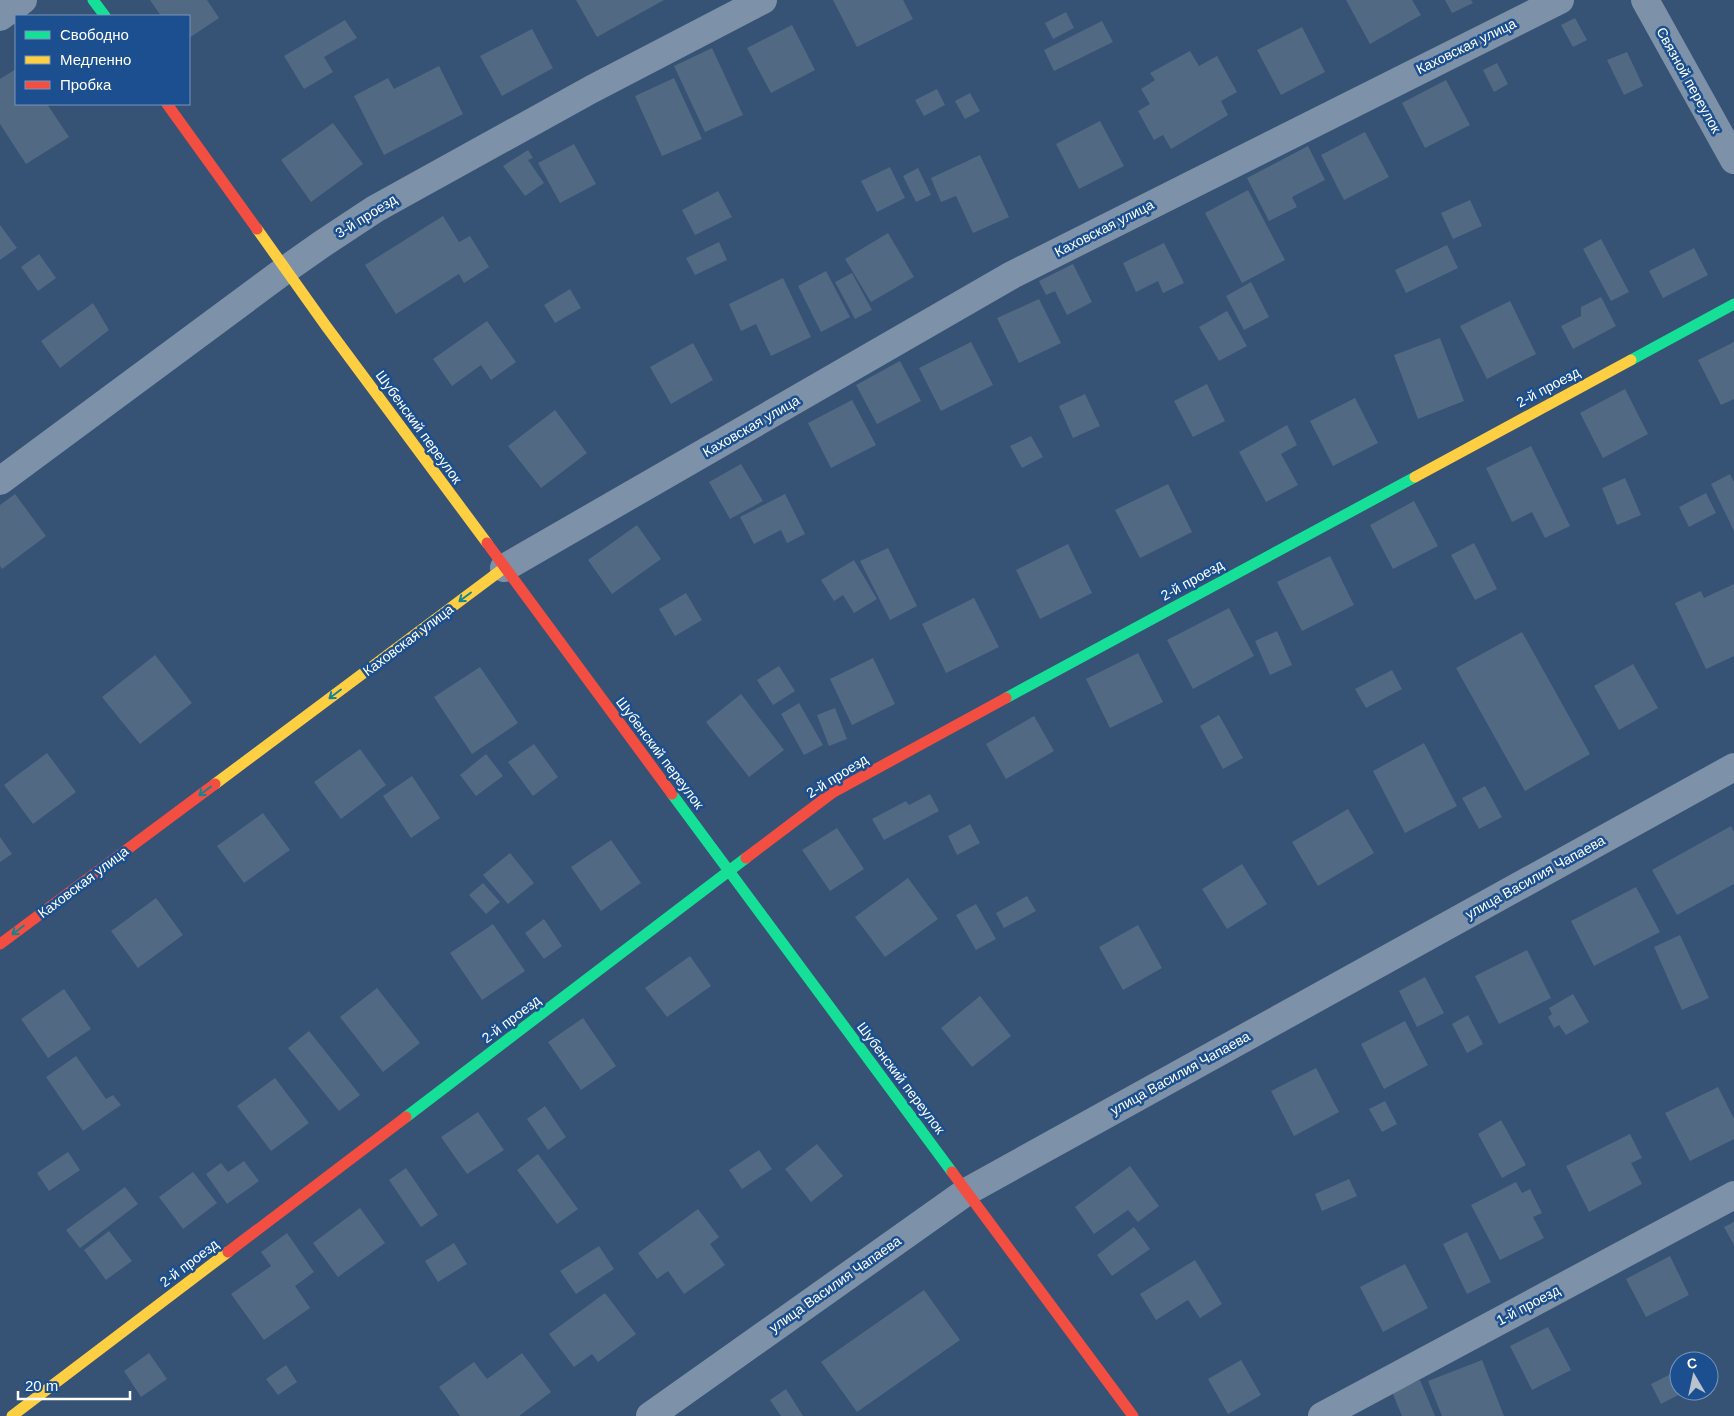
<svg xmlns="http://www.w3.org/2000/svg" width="1734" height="1416" viewBox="0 0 1734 1416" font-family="Arial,sans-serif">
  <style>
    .building { fill: #526984 }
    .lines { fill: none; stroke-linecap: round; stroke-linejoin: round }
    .street { stroke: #7d92a8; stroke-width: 28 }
    .fast { stroke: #16e098; stroke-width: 11 }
    .slow { stroke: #ffcf43; stroke-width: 11 }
    .jam { stroke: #f24e42; stroke-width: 11 }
    .oneway { stroke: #198292 }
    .labels { text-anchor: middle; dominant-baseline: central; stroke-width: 5; stroke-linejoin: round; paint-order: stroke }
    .street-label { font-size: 14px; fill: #fff; stroke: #1b4f8f }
  </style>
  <rect width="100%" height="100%" fill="#365274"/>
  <!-- building -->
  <path class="building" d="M150,0H207L219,18L189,38V16H161Z
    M576,0H664L597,37Z
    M833,0H903L913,19L857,47Z
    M1346,0H1412L1421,15L1370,44Z
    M1445,0H1471L1473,3L1452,13Z
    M1066,12L1074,28L1053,39L1045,23Z
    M1575,18L1587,40L1573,47L1561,25Z
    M345,20L357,38L324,57L333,72L304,89L284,56Z
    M1102,21L1113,42L1054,71L1044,50Z
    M792,25L815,70L771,93L747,48Z
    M1302,27L1325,72L1281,95L1257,50Z
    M532,29L553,68L502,96L480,56Z
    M712,48L743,115L705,132L674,66Z
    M1190,51L1199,66L1217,56L1237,92L1221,101L1228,115L1171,149L1163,135L1154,140L1138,111L1150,104L1141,89L1155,80L1150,73Z
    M1627,52L1643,86L1624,95L1607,60Z
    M1497,63L1508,84L1494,92L1483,70Z
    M439,66L463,114L384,155L354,96L388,78L394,89Z
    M16,69V104H47L69,137L26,164L0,124V79Z
    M674,78L702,139L662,156L635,96Z
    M1446,80L1470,125L1425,148L1402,103Z
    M937,89L945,105L924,116L915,100Z
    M970,93L980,111L965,119L955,101Z
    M1100,121L1124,166L1079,189L1056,144Z
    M333,123L363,164L311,202L281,160Z
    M1365,132L1389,177L1344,200L1321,155Z
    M574,144L596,184L560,203L538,163Z
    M1308,146L1325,180L1292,197L1297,207L1269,221L1247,178Z
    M528,150L533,158L528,160L544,183L525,196L503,166Z
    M980,155L1009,217L973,233L956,196L941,202L931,178Z
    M890,167L905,198L877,212L861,181Z
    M918,168L931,195L916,202L903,176Z
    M1248,190L1285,260L1242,283L1205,213Z
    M718,191L732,217L695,235L682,210Z
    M1470,200L1482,226L1453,239L1441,213Z
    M443,216L459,242L470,236L489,267L464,283L459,274L396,314L365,265Z
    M0,225L17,248L0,260Z
    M888,233L914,277L871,302L845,259Z
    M1601,239L1629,292L1611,301L1583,249Z
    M719,242L727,260L695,275L686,258Z
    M1164,243L1184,283L1163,293L1158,281L1136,292L1123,263Z
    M1447,245L1458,268L1406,293L1395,270Z
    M1694,248L1708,275L1663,298L1649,271Z
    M39,254L56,278L38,291L21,267Z
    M1073,264L1092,302L1067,315L1055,291L1046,295L1039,281Z
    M826,271L850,317L821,332L798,286Z
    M852,273L872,310L855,319L835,282Z
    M783,278L811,337L771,356L756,324L741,331L729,304Z
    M1251,282L1269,317L1244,330L1226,296Z
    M570,289L581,308L555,323L544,305Z
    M1601,297L1616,326L1573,349L1561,326L1581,316V307Z
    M1039,299L1061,343L1019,363L997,318Z
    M1510,301L1536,354L1487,379L1460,326Z
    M93,303L109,330L60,368L41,341Z
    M1227,311L1247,346L1219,361L1199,327Z
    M487,321L516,362L491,380L481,365L452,386L433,359Z
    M1440,338L1464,401L1418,419L1394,355Z
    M971,342L993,385L941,411L919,368Z
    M1734,342V399L1721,405L1698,360Z
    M693,343L713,380L671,404L650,367Z
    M900,361L921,401L877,424L856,385Z
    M1207,384L1225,421L1193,437L1174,401Z
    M1625,389L1648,434L1603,458L1580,413Z
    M1085,394L1100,426L1073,438L1059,406Z
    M1355,398L1378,443L1333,466L1310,421Z
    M852,400L876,445L831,468L808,423Z
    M555,410L587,453L541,488L508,446Z
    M1287,425L1297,445L1281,454L1298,485L1266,502L1239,452Z
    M1031,436L1043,457L1022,468L1010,446Z
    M1531,446L1570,526L1545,538L1532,512L1512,522L1486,468Z
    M741,464L763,501L730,519L709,482Z
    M1730,474L1734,482V531L1711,484Z
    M1625,478L1641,515L1617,525L1602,488Z
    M1168,484L1192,532L1140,558L1115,510Z
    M1706,493L1716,513L1689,527L1679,507Z
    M15,494L46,536L2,569L0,566V505Z
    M785,494L805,534L787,543L781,530L754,544L740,517Z
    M1414,501L1438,546L1393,569L1370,525Z
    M637,525L661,559L612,594L588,560Z
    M1474,543L1497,589L1475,600L1451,555Z
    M1068,544L1092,593L1040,619L1016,570Z
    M888,548L917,606L890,620L860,561Z
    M1330,556L1354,605L1302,631L1277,582Z
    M854,560L877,599L854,613L843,595L834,601L821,580Z
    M1734,584V656L1706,669L1675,603L1701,591L1704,598Z
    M686,593L702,620L675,636L659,609Z
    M974,598L999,647L946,673L922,624Z
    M1229,608L1254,656L1193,689L1167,640Z
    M1277,631L1292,665L1270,675L1255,641Z
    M1522,632L1590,754L1525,791L1456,668Z
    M1138,653L1163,702L1110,728L1086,679Z
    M155,655L192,703L140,744L102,697Z
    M873,658L895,704L852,725L830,679Z
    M1633,664L1658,708L1619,730L1594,686Z
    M779,666L795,691L773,705L757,680Z
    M480,667L518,723L472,754L434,697Z
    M1392,670L1402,689L1366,708L1355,689Z
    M741,694L784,750L749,777L706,722Z
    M799,703L823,745L804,755L781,714Z
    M835,708L847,739L829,746L817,715Z
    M1219,715L1243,758L1223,769L1200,726Z
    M1034,716L1054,751L1006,779L986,744Z
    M1424,743L1457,806L1405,833L1373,771Z
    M534,744L558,777L533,796L508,762Z
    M360,749L386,785L341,819L314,782Z
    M47,753L76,792L33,824L4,785Z
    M486,754L503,776L476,796L460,775Z
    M412,776L440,818L411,838L383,796Z
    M1485,786L1502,817L1479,829L1462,798Z
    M930,794L939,811L884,840L872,819L906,801L909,805Z
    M1348,809L1374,853L1318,886L1292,842Z
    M263,813L290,850L244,883L217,846Z
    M970,824L980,843L957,855L948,836Z
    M1731,826L1734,832V884L1677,915L1652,870Z
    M837,828L864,869L830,891L802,850Z
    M0,837L12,854L0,862Z
    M611,840L641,883L601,911L571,867Z
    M510,853L534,883L508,904L483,875Z
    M1242,864L1267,904L1227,929L1202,889Z
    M908,878L938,919L885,957L855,917Z
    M483,883L500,902L486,914L469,895Z
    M1636,887L1660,932L1594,966L1571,921Z
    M1027,896L1036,911L1004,928L996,913Z
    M156,898L183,935L138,968L111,931Z
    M976,904L996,939L976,950L956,915Z
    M544,919L562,946L544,959L525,933Z
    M493,924L525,971L482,1000L450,953Z
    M1138,925L1162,968L1123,990L1099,947Z
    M1680,935L1709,998L1682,1010L1654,947Z
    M1527,950L1551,998L1499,1024L1475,976Z
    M690,956L711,986L667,1017L645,988Z
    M1425,977L1444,1013L1417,1027L1399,991Z
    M377,988L420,1043L383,1072L340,1017Z
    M64,989L91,1029L48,1058L21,1019Z
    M1573,994L1589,1022L1566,1035L1559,1025L1554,1028L1548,1017L1552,1014L1549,1008Z
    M980,996L1011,1036L972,1067L941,1028Z
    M1468,1015L1483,1044L1467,1053L1452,1024Z
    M583,1018L616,1066L581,1090L548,1042Z
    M1405,1021L1428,1065L1384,1089L1361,1044Z
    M309,1031L360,1095L339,1111L288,1048Z
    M76,1056L106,1099L113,1095L121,1105L83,1131L46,1077Z
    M1316,1068L1339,1112L1294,1136L1271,1091Z
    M275,1078L309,1123L271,1151L237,1106Z
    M1718,1087L1734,1119V1139L1690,1161L1665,1113Z
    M1385,1101L1397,1124L1382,1132L1369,1109Z
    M545,1106L566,1137L548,1150L527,1119Z
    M478,1112L504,1150L467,1174L441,1137Z
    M1501,1120L1526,1165L1502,1178L1478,1134Z
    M1630,1134L1642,1158L1631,1163L1642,1184L1589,1212L1566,1166Z
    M817,1144L843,1176L811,1202L785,1169Z
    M759,1150L772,1169L742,1189L729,1170Z
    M68,1152L80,1170L49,1191L37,1173Z
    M538,1154L578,1209L557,1224L517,1170Z
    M244,1161L259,1181L227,1204L206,1174L221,1163L228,1172Z
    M1130,1166L1159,1206L1138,1222L1128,1210L1094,1234L1075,1207Z
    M406,1168L438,1215L421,1227L389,1180Z
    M193,1172L217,1203L183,1229L159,1197Z
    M1349,1179L1357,1196L1322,1211L1315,1194Z
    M1516,1182L1522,1193L1530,1189L1542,1213L1533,1217L1544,1238L1500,1260L1471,1205Z
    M125,1187L138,1204L80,1248L66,1230Z
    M360,1208L385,1243L338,1277L313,1243Z
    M698,1209L719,1237L710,1244L725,1265L684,1294L668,1271L657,1279L638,1253Z
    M1734,1222V1245L1724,1227Z
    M1134,1227L1150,1249L1112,1276L1097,1255Z
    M109,1231L132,1261L106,1280L84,1250Z
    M1467,1232L1491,1282L1467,1294L1443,1244Z
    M287,1233L314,1272L295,1286L310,1308L264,1340L231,1294L271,1266L261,1252Z
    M454,1243L467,1264L438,1282L425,1261Z
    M599,1246L614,1269L576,1294L560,1271Z
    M1670,1256L1689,1295L1646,1317L1626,1279Z
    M1195,1260L1222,1304L1200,1318L1188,1300L1156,1320L1140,1294Z
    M1405,1264L1428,1308L1383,1332L1360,1287Z
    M924,1290L960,1340L857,1412L821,1362Z
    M605,1293L636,1334L598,1362L592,1354L574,1367L549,1334Z
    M1548,1327L1571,1370L1532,1390L1510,1346Z
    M149,1353L167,1379L141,1397L124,1371Z
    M522,1353L551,1392L519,1416H460L439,1387L474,1362L487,1379Z
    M1241,1360L1261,1395L1228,1414L1208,1379Z
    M1482,1360L1504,1416H1442L1428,1381Z
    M286,1365L297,1382L278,1395L266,1379Z
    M1679,1370V1391H1686L1661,1404L1651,1384Z
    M1420,1380L1435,1416H1402L1392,1392Z
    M786,1389L803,1416H781L770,1400Z"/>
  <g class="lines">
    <!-- street -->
    <path class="street" d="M1645,0L1734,160
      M0,17L23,0
      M0,481L285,270L322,244L375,209L592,89L763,0
      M504,568L1012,275L1560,0
      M650,1416L966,1192L1734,767
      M1322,1416L1734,1195"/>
    <!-- fast -->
    <path class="fast" d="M93,0L105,16
      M1631,360L1734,304
      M1006,698L1415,477
      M672,794L952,1172
      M406,1117L746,858"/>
    <!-- slow -->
    <path class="slow" d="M257,229L326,326L487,543
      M1415,477L1631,360
      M215,784L504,568
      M12,1416L228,1252"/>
    <!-- jam -->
    <path class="jam" d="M167,104L257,229
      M487,543L672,794
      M746,858L832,793L1006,698
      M0,944L215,784
      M952,1172L1133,1416
      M228,1252L406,1117"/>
  </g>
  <!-- one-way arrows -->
  <defs><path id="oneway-shaft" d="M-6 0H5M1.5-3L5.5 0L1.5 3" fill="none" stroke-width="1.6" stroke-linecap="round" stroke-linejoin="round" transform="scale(1.25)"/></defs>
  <g class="oneway">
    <use href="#oneway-shaft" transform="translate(465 597) rotate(143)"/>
    <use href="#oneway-shaft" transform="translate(335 694) rotate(143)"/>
    <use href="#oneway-shaft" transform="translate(205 791) rotate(143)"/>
    <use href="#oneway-shaft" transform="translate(18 930) rotate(143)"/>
  </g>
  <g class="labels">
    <!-- street labels -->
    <g class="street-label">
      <text transform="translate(1466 46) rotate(-26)">Каховская улица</text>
      <text transform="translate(1689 80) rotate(61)">Связной переулок</text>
      <text transform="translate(366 216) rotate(-32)">3-й проезд</text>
      <text transform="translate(1104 228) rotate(-27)">Каховская улица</text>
      <text transform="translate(1548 387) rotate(-28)">2-й проезд</text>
      <text transform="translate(751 426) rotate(-30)">Каховская улица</text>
      <text transform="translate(419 427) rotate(54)">Шубенский переулок</text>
      <text transform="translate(1192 580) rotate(-29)">2-й проезд</text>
      <text transform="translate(408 640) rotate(-37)">Каховская улица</text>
      <text transform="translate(660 753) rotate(53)">Шубенский переулок</text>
      <text transform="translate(837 776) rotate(-32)">2-й проезд</text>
      <text transform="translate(1535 877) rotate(-29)">улица Василия Чапаева</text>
      <text transform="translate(83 882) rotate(-37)">Каховская улица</text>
      <text transform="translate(511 1019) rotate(-37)">2-й проезд</text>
      <text transform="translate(1180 1073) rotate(-29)">улица Василия Чапаева</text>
      <text transform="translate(901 1078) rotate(53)">Шубенский переулок</text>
      <text transform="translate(189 1263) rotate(-37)">2-й проезд</text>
      <text transform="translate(835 1284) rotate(-35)">улица Василия Чапаева</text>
      <text transform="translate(1528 1305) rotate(-28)">1-й проезд</text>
    </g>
  </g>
  <!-- legend -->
  <rect x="15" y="15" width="175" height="90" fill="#1b4f8f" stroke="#7695bc"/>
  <rect x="25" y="31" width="25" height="8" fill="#16e098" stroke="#7695bc"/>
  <text x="60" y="40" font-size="15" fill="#ffffff">Свободно</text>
  <rect x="25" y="56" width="25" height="8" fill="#ffcf43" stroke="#7695bc"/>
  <text x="60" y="65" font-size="15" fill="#ffffff">Медленно</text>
  <rect x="25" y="81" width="25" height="8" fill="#f24e42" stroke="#7695bc"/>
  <text x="60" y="90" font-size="15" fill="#ffffff">Пробка</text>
  <!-- north arrow -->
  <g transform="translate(1694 1376) rotate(351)"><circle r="24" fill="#1b4f8f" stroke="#7695bc"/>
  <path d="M0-4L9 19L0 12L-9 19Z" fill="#b9c2ce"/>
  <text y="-8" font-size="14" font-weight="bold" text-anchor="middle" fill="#ffffff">С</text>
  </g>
  <!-- scale -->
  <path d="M18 1391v8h112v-8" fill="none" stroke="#ffffff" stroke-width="2.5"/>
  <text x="25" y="1391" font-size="15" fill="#ffffff" stroke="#1b4f8f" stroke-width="4" paint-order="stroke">20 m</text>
</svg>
